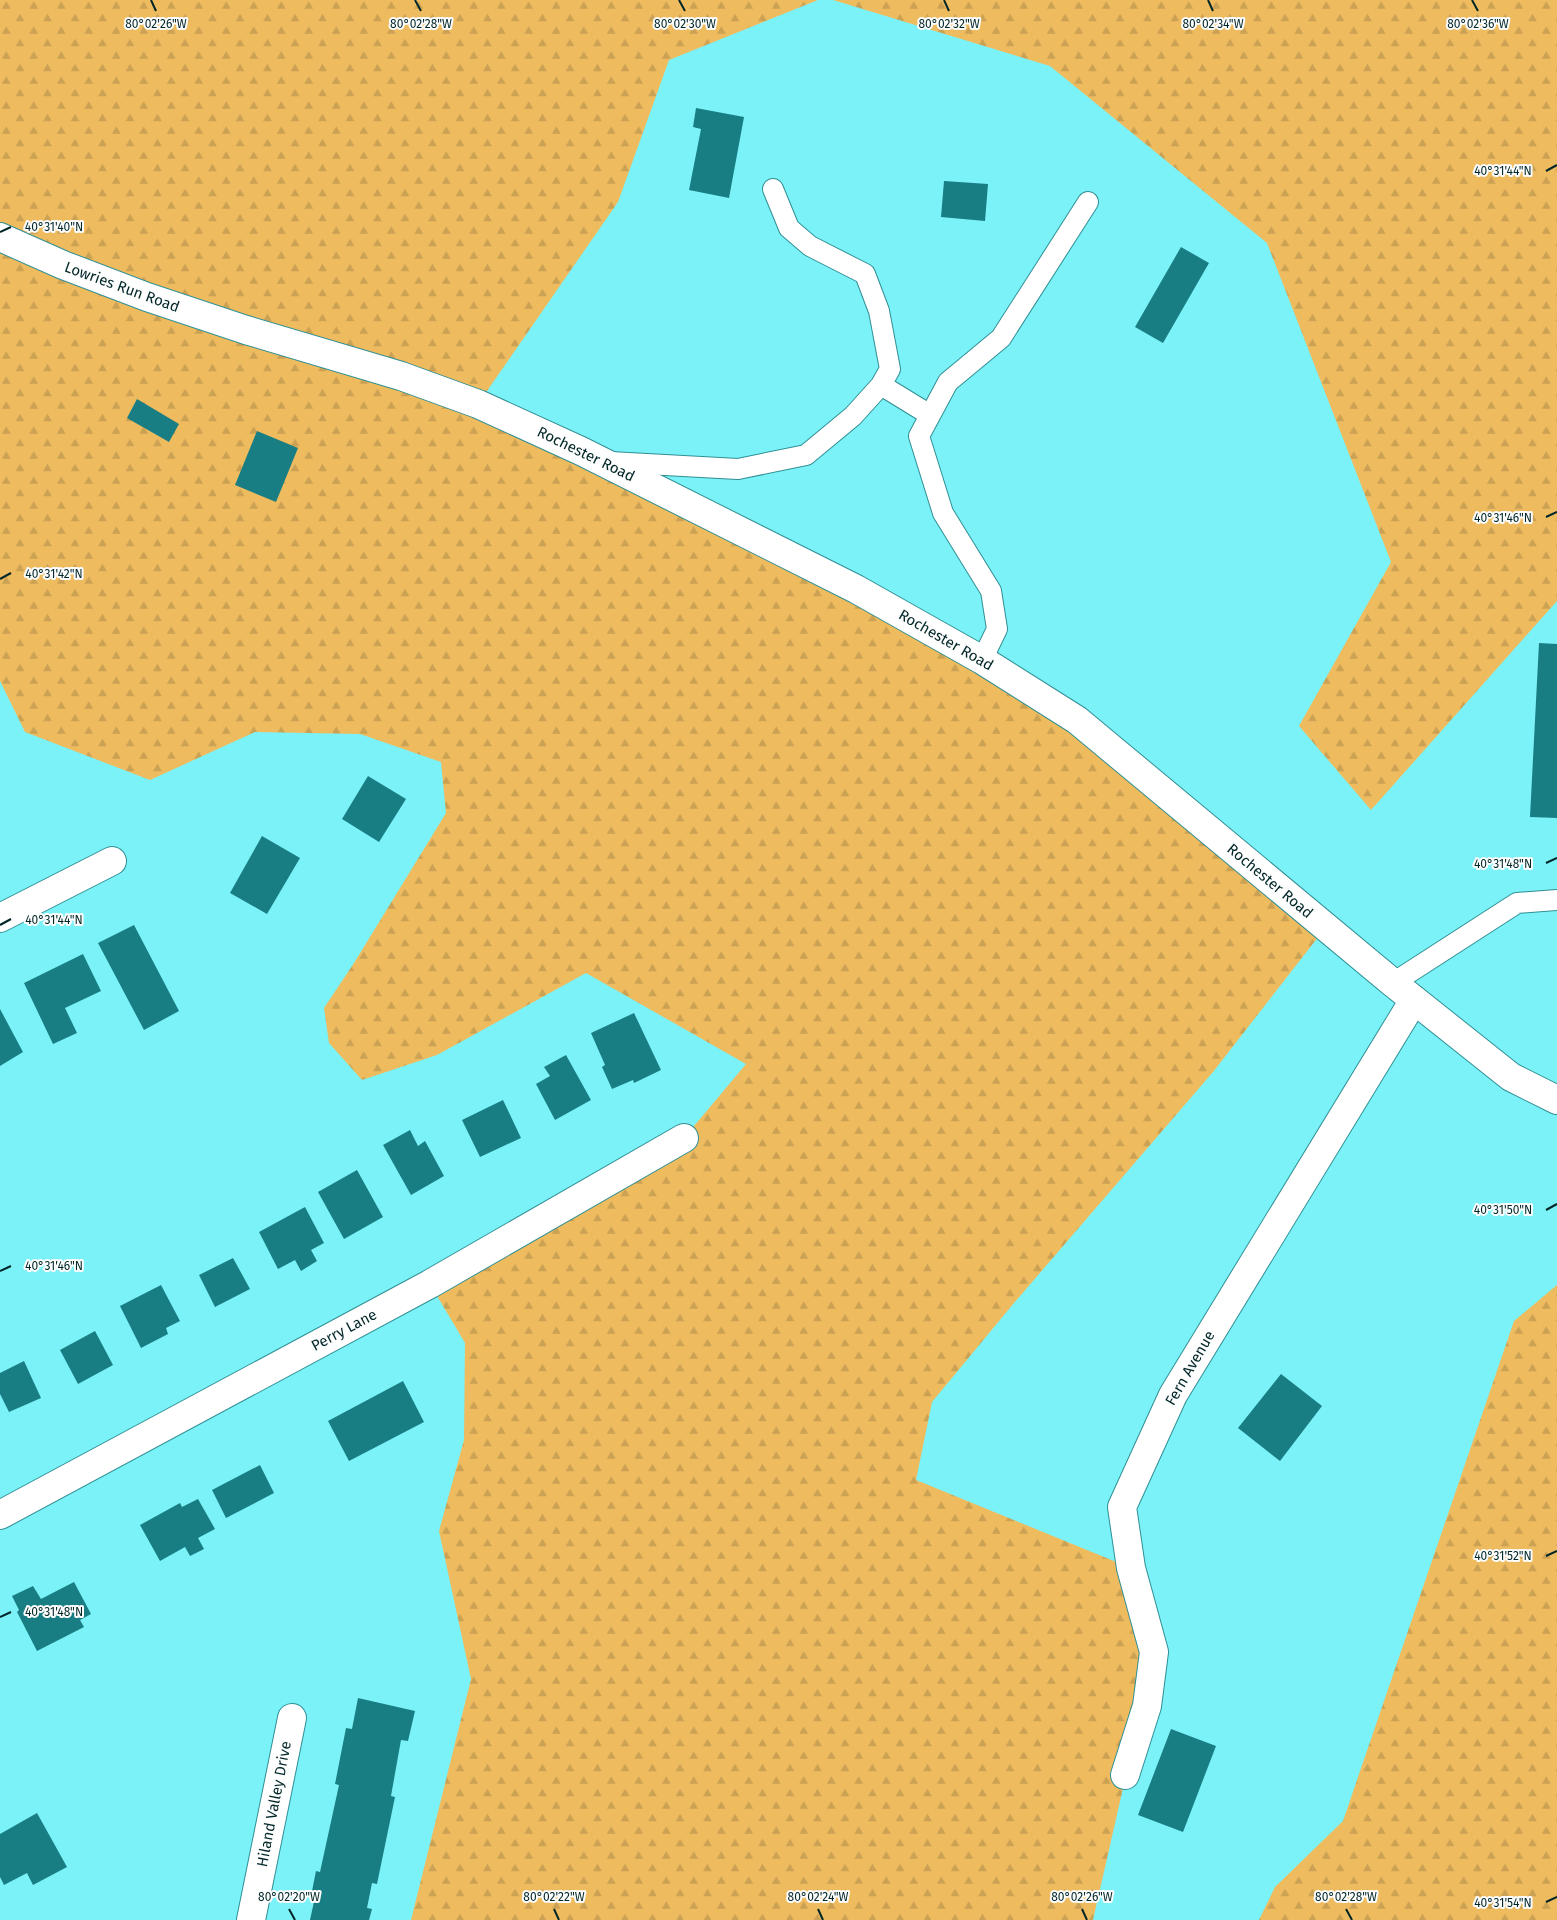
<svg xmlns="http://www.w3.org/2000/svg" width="1557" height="1920" viewBox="0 0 1557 1920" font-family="'Fira Sans',sans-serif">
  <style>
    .forest { fill: url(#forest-firs) }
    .building { fill: #197e83 }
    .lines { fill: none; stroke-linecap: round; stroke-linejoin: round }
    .service-casing { stroke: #318f94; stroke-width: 22 }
    .minor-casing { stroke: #318f94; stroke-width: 30 }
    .tertiary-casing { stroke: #318f94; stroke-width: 30 }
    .service { stroke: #fff; stroke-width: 20 }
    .minor { stroke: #fff; stroke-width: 28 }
    .tertiary { stroke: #fff; stroke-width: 28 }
    .ticks { fill: none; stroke: #002628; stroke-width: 2 }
    .labels { text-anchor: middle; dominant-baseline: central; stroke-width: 4; stroke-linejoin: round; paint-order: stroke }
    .street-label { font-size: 15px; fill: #002628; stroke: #fdfdfd }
    .ticks-label { font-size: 12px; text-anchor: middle; fill: #002628; stroke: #fdfdfd; stroke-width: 4; stroke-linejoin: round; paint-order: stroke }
  </style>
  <defs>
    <pattern id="forest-firs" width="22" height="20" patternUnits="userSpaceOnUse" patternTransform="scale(1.25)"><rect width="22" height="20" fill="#efbb5f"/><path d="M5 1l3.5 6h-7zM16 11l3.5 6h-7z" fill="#cba153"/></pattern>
  </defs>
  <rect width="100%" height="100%" fill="#7bf2f8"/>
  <!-- forest -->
  <path class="forest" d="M0,0H818L669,60L618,202L478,404L982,660L1326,927L1213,1072L1014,1303L932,1402L916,1480L1131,1568L1154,1652L1093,1920H411L471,1679L439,1531L464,1440L465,1343L430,1284L684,1138L746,1064L586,973L437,1055L362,1080L329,1043L324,1008L354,963L446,813L441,762L360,734L255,732L150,780L25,732L0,681Z
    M833,0H1557V601L1371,810L1299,726L1391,562L1267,243L1050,66Z
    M1557,1285V1920H1259L1275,1887L1343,1821L1514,1321Z"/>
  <!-- building -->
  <path class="building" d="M696,108L744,117L729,198L689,190L701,129L693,127Z
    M944,181L988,184L985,221L941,217Z
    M1181,247L1209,263L1163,343L1135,327Z
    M137,399L179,424L169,442L127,418Z
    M257,431L298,448L276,502L235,485Z
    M1539,643L1557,644V818L1530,817Z
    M368,776L406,799L379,842L342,819Z
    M262,836L300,858L267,914L230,893Z
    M134,925L179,1011L144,1030L98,943Z
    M83,954L101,991L65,1008L77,1033L53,1044L24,983Z
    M0,1009L23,1052L0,1066Z
    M634,1013L661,1070L634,1083L633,1080L612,1089L602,1067L605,1065L591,1033Z
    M566,1055L591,1100L555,1120L536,1084L550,1076L544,1067Z
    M503,1100L521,1138L480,1157L462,1120Z
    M410,1130L418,1146L425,1141L444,1176L411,1195L383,1145Z
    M357,1170L383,1217L344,1239L318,1192Z
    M305,1207L324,1243L311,1250L317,1261L301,1271L295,1260L278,1269L259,1232Z
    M233,1258L250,1289L215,1307L199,1275Z
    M161,1285L180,1321L166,1328L168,1334L141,1348L120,1306Z
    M95,1331L113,1365L78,1384L60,1350Z
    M24,1361L41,1398L9,1412L0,1394V1373Z
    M1281,1374L1322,1406L1280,1461L1238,1428Z
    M403,1381L424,1422L349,1461L328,1421Z
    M260,1465L274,1493L226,1518L212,1490Z
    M198,1499L215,1529L198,1538L204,1549L190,1556L185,1547L160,1561L140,1525L180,1503L182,1507Z
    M74,1582L91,1614L80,1620L84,1627L37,1651L17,1612L19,1610L12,1596L33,1586L41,1599Z
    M358,1698L415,1711L408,1741L401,1740L391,1796L395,1797L377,1884L372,1883L367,1908L372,1909L369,1920H310L315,1897L311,1896L316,1871L320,1872L339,1785L335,1784L346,1728L352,1729Z
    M1171,1729L1216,1746L1183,1832L1138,1815Z
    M37,1813L67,1867L33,1885L27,1873L4,1885L0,1877V1834Z"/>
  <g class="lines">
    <defs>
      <path id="service" d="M881,385L930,415
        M610,462L738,469L806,455L853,416L881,385L890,369L879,311L865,274L810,246L789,228L773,189
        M982,660L997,629L991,591L943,513L919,436L948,382L1001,338L1088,202
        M1393,983L1517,903L1557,900"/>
      <path id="minor" d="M0,918L112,861
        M0,1515L430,1284L684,1138
        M1125,1775L1147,1706L1154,1652L1131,1568L1122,1507L1173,1395L1414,1000
        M251,1920L292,1718"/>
      <path id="tertiary" d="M0,237L63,265L147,297L246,330L401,376L478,404L581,451L856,589L982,660L1077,720L1393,983L1511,1077L1557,1100"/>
    </defs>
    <!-- service casing -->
    <use href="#service" class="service-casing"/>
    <!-- minor casing -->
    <use href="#minor" class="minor-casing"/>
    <!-- tertiary casing -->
    <use href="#tertiary" class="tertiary-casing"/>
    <!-- service -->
    <use href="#service" class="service"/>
    <!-- minor -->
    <use href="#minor" class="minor"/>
    <!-- tertiary -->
    <use href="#tertiary" class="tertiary"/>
  </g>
  <!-- ticks -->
  <path class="ticks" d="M151,0L156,11M415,0L421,11M679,0L685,11M944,0L949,11M1208,0L1213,11M1472,0L1478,11M1546,171L1557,165M0,232L11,227M1546,517L1557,512M0,579L11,573M1546,863L1557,858M0,925L11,919M1546,1210L1557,1204M0,1271L11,1266M1546,1556L1557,1551M0,1617L11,1612M1546,1902L1557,1897M289,1909L295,1920M554,1909L559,1920M818,1909L823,1920M1082,1909L1087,1920M1346,1909L1352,1920"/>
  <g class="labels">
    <!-- street labels -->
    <g class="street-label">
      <text transform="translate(122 287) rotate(20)">Lowries Run Road</text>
      <text transform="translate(586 454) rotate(26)">Rochester Road</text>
      <text transform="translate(946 640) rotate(30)">Rochester Road</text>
      <text transform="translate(1270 881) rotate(40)">Rochester Road</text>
      <text transform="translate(344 1330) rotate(-28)">Perry Lane</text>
      <text transform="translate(1190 1368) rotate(-60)">Fern Avenue</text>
      <text transform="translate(274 1804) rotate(-79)">Hiland Valley Drive</text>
    </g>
  </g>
  <g class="ticks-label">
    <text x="156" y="28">80°02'26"W</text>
    <text x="421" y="28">80°02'28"W</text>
    <text x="685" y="28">80°02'30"W</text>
    <text x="949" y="28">80°02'32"W</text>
    <text x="1213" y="28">80°02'34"W</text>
    <text x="1478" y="28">80°02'36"W</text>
    <text x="1503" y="175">40°31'44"N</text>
    <text x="54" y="231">40°31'40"N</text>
    <text x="1503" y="522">40°31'46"N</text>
    <text x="54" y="578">40°31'42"N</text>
    <text x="1503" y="868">40°31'48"N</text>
    <text x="54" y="924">40°31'44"N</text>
    <text x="1503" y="1214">40°31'50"N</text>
    <text x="54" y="1270">40°31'46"N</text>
    <text x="1503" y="1560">40°31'52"N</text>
    <text x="54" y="1616">40°31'48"N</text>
    <text x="289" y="1901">80°02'20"W</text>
    <text x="554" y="1901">80°02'22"W</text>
    <text x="818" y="1901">80°02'24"W</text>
    <text x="1082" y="1901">80°02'26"W</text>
    <text x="1346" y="1901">80°02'28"W</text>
    <text x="1503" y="1907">40°31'54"N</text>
  </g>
</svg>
